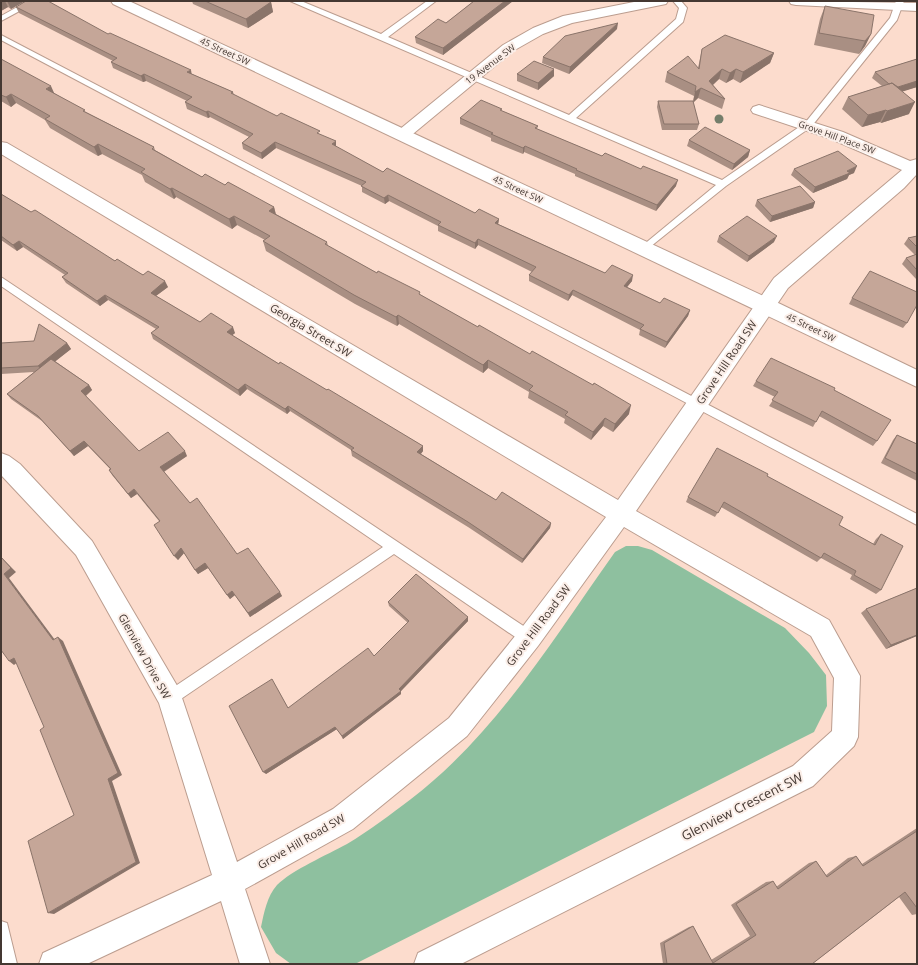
<svg xmlns="http://www.w3.org/2000/svg" width="918" height="965" viewBox="0 0 918 965" font-family="'Open Sans',sans-serif">
  <style>
    .green { fill: #8ec09f }
    .lines { fill: none; stroke-linecap: round; stroke-linejoin: round }
    .service-casing { stroke: #bb9d8f; stroke-width: 2 }
    .minor-casing { stroke: #bb9d8f; stroke-width: 2 }
    .tertiary-casing { stroke: #bb9d8f; stroke-width: 2 }
    .service { fill: #fff; fill-rule: evenodd }
    .minor { fill: #fff; fill-rule: evenodd }
    .tertiary { fill: #fff; fill-rule: evenodd }
    .tree { fill: #757e6b }
    .wall { fill: #a98f83 }
    .shaded-wall { fill: #8a746a }
    .building { fill: #c5a698; stroke: #8a746a }
    .labels { text-anchor: middle; dominant-baseline: central; stroke-width: 4; stroke-linejoin: round; paint-order: stroke }
    .far-street-label { font-size: 9px; fill: #443832; stroke: #fbeee8 }
    .street-label { font-size: 11px; fill: #443832; stroke: #fbeee8 }
    .near-street-label { font-size: 13px; fill: #443832; stroke: #fbeee8 }
  </style>
  <rect width="100%" height="100%" fill="#fcdccd"/>
  <!-- green -->
  <path class="green" d="M626,546H638L652,550L785,628L809,653L826,675L827,706L814,732L355,964H291L276,953L261,927C264,913 267,896 277,885C292,870 327,855 347,844C369,831 391,814 411,799C497,733 553,639 615,552Z"/>
  <g class="lines">
    <defs>
      <path id="service" d="M28,1H38L1,21V16Z
        M290,1H301L381,34L427,1H436L388,37L569,115L676,19L679,8L673,1H681L687,8L683,22L576,118L722,180L805,123L890,18L896,1H904L897,20L811,127L726,186L645,251L642,250L640,248L642,246L716,185Z
        M1,35L917,514V525L1,40Z
        M1,277L534,633L536,638L534,643L529,644L524,643L394,554L175,703L170,705L165,703L163,698L165,693L383,547L1,286Z
        M1,921L7,923L17,964H1Z"/>
      <path id="minor" d="M639,1H668L666,4L661,5L572,23L543,34L513,51L408,138L402,139L396,138L394,134L503,45L533,28L563,16Z
        M789,1L917,3V11L796,5L791,4Z
        M759,105L843,132L910,161L917,159V174L904,188L788,288L636,511L829,620L860,676L858,737L854,746L813,786L461,964H414L418,953L793,766L832,731L834,678L811,636L624,527L538,646L467,736L353,829L245,889L270,964H240L221,901L87,964H39L43,953L212,875L159,703L76,555L1,475V453L9,456L20,464L92,541L179,689L237,862L333,809L449,718L520,630L606,517L1,154V142L7,143L618,500L774,278L902,170L831,139L753,113L751,110L753,107Z"/>
      <path id="tertiary" d="M111,1H129L772,300L917,370V387L113,4Z"/>
    </defs>
    <!-- service casing -->
    <use href="#service" class="service-casing"/>
    <!-- minor casing -->
    <use href="#minor" class="minor-casing"/>
    <!-- tertiary casing -->
    <use href="#tertiary" class="tertiary-casing"/>
    <!-- service -->
    <use href="#service" class="service"/>
    <!-- minor -->
    <use href="#minor" class="minor"/>
    <!-- tertiary -->
    <use href="#tertiary" class="tertiary"/>
  </g>
  <!-- trees -->
  <circle class="tree" cx="719" cy="119" r="4.5"/>
  <!-- wall -->
  <path class="wall" d="M1,1H25L11,9L8,7L1,11Z
    M192,1H268L271,2L273,12L248,28L193,4Z
    M474,1H513L443,55L416,43L415,37L446,23Z
    M825,6L871,34L865,46L859,54L814,45L820,19Z
    M16,7L108,34L192,74L233,92L234,95L277,116L321,135L336,147L383,172L475,213L499,219L498,224L605,273L632,281L627,287L660,303L690,310L688,316L665,348L639,335L640,330L572,295L568,301L529,281V275L532,272L478,245L475,249L438,231V226L389,201L385,204L362,192V186L276,148L262,159L243,149L242,143L249,137L210,117L208,118L187,109L185,102L187,101L146,81L143,82L113,68L111,62L113,61L19,13Z
    M617,29L569,74L542,63L543,57Z
    M702,49L774,53L770,63L740,83L733,79L726,83L719,79L713,85L725,99L722,109L698,98L693,102L699,124L697,130H662L657,107L658,101H693L694,96L665,82L667,72L698,68Z
    M1,59L54,93L86,112L154,147L155,150L202,177L225,185L274,207L276,214L327,242L328,246L377,273L421,295L629,414L613,432L603,426L591,440L564,423L565,419L528,398L529,392L488,368L483,373L399,324L397,326L355,304L266,251L263,241L265,240L237,225L232,229L176,197L174,199L145,182L142,175L102,154L98,156L50,128L45,120L16,103L11,107L1,101Z
    M917,59V87L902,91L909,114L881,123L880,122L862,127L842,109L848,97L882,86L872,78L875,72Z
    M554,69V76L538,90L517,81V74Z
    M502,111L538,126L537,129L602,156L676,186L656,211L575,176V174L524,152L523,154L491,141V138L460,124V118Z
    M689,140L750,150L748,157L732,170L687,146Z
    M794,169L854,173L849,175L847,179L813,193L791,175Z
    M1,194L31,212L115,261L168,287L156,296L200,322L235,333L232,335L279,364L327,390L423,446V451L421,454L496,500L551,523L550,528L522,563L468,527L352,456L351,450L290,411L287,414L247,389L240,396L153,339L151,333L156,329L108,300L100,306L66,283L62,277L65,275L23,247L17,251L1,240Z
    M757,200L815,202L813,208L770,222L755,206Z
    M719,236L774,242L747,262L717,242Z
    M917,236V280L902,264L906,258L915,255L904,244L908,238Z
    M852,298L907,323L903,328L849,304Z
    M1,343H67L71,349L55,361L89,385L92,390L86,396L139,451L187,456L164,472L190,503L237,554L282,596L250,617L235,595L230,599L208,568L198,574L184,553L178,560L159,521L137,494L131,498L112,475L109,470L110,469L88,446L74,456L42,421L11,399L7,394L34,372L1,374Z
    M756,381L834,390L877,441L873,446L819,416L813,427L769,406L775,397L753,386Z
    M897,435L917,444V481L881,463L893,440Z
    M767,476L839,525L873,544L876,539L881,534V590L876,594L850,579L852,575L821,558L817,562L721,507L715,517L686,502L688,497Z
    M917,588V637L916,636L886,649L861,613L866,609Z
    M388,602L468,621L401,691V694L343,739L337,729L266,774L274,683L288,708L374,656L408,623L389,606Z
    M917,828V914L912,915L899,897L812,964H663L660,943L689,927L693,926L711,960L750,936L731,905L766,882L773,881L776,887L809,863L816,861L826,875L848,858L856,856L862,864Z"/>
  <!-- shaded-wall -->
  <path class="shaded-wall" d="M1,1H5L8,7L1,11Z
    M7,1H25L11,9Z
    M505,1H513L443,55V48Z
    M271,2L273,12L248,28L246,19Z
    M618,23L617,29L569,74L570,67Z
    M871,34L865,46L859,54L865,41Z
    M774,53L770,63L740,83L743,72Z
    M554,69V76L538,90V83Z
    M722,69L719,79L706,91L709,81Z
    M736,69L733,79L726,83L730,73Z
    M191,70L192,76L187,72Z
    M144,74L146,81L143,82L141,76Z
    M917,81V87L892,95L895,88Z
    M51,86L55,95L46,89Z
    M701,88L698,98L693,103L695,92Z
    M11,94L16,103L11,107L6,97Z
    M915,102L909,114L881,123L887,111Z
    M886,110L880,122L862,127L868,115Z
    M208,111L210,117L208,118L206,112Z
    M336,141V147L332,144Z
    M275,142L276,148L262,159L261,153Z
    M98,144L102,154L98,156L94,147Z
    M525,146L524,152L523,154V148Z
    M750,150L748,157L732,170L734,164Z
    M857,166L854,173L849,175L847,179L813,193L815,187Z
    M678,180L676,186L656,211L657,205Z
    M172,188L176,197L174,199L170,189Z
    M388,195L389,201L385,204L384,198Z
    M815,202L813,208L770,222L772,216Z
    M274,207L276,216L269,211Z
    M234,216L237,225L232,229L229,219Z
    M499,219L498,225L495,223Z
    M777,236L774,242L747,262L749,256Z
    M478,239V245L475,249V243Z
    M19,241L23,247L17,251L13,245Z
    M633,275L632,281L623,292L624,286Z
    M165,281L168,287L153,298L151,293Z
    M573,290L572,295L568,301L569,295Z
    M105,295L108,300L100,306L97,301Z
    M690,310L688,316L665,348L667,342Z
    M398,315L399,324L397,326L396,317Z
    M233,327L235,333L229,338L227,332Z
    M67,343L71,349L42,372L38,366Z
    M488,360V368L483,373V365Z
    M245,384L247,389L240,396L238,390Z
    M89,385L92,390L85,396L81,391Z
    M631,405L629,414L613,432L615,424Z
    M288,406L290,411L287,414L285,409Z
    M605,418L603,426L591,440L593,432Z
    M84,441L88,446L74,456L70,451Z
    M423,446V451L418,457L417,452Z
    M185,451L187,456L163,472L160,467Z
    M134,489L137,494L131,498L128,494Z
    M551,523L550,528L522,563L523,559Z
    M181,548L184,553L178,560L174,556Z
    M1,557L16,572L9,578L58,644L53,640L4,574Z
    M205,563L208,568L198,574L195,570Z
    M232,591L235,595L230,599L227,595Z
    M280,592L282,596L250,617L248,613Z
    M468,617V621L401,691V694L343,739L342,736L399,689Z
    M917,635V636L886,649L891,645Z
    M58,637L63,641L122,775L112,781L140,863L54,914L48,913L136,862Z
    M14,658L19,661L14,665L9,661Z
    M335,727L337,729L266,774L263,772Z"/>
  <!-- building -->
  <path class="building" d="M26,1H48L108,34L110,33L191,70L187,72L233,92L231,93L277,116L281,113L320,131L317,133L336,141L332,144L383,172L387,168L475,213L479,209L499,219L495,223L605,273L612,265L633,275L624,286L660,303L664,298L690,310L667,342L640,329L644,325L573,290L569,295L529,275L536,267L478,239L475,243L438,225L441,222L388,195L384,198L361,186L366,182L275,142L261,153L242,143L253,134L208,111L206,112L185,102L192,97L144,74L141,76L111,62L117,58L16,7Z
    M205,1H268L271,2L246,19Z
    M474,1H505L443,48L415,37L438,19L446,23Z
    M825,6L874,15L871,34L865,41L819,33Z
    M618,23L570,67L543,57L565,36Z
    M725,35L774,53L743,72L736,69L730,73L722,69L709,81L725,99L701,88L695,92L696,86L667,72L688,56L699,69L702,49Z
    M1,59L51,86L46,89L85,110L83,111L154,147L152,149L202,177L205,174L225,185L228,182L274,207L269,211L327,242L325,244L377,273L378,271L420,292L419,294L478,327L479,325L530,354L532,351L593,385L594,383L631,405L615,424L605,418L593,432L565,415L568,412L529,390L533,386L488,360L483,365L398,315L396,317L354,295L263,241L270,236L234,216L229,219L172,188L170,189L141,172L145,169L98,144L94,147L45,119L50,116L11,94L6,97L1,95Z
    M917,59V81L898,87L892,83L889,84L875,72Z
    M534,61L554,69L538,83L517,74Z
    M892,83L915,102L887,111L886,110L868,115L848,97Z
    M481,100L502,109L500,110L538,126L535,128L602,156L605,153L641,169L643,166L678,180L657,205L576,170L577,169L525,146L523,148L491,134L493,133L460,118Z
    M658,101H693L699,124H664Z
    M705,127L750,150L734,164L689,140Z
    M838,151L857,166L847,171L850,173L815,187L794,169Z
    M800,186L815,202L772,216L757,200Z
    M1,194L31,212L35,210L115,261L117,259L143,275L148,271L165,281L151,293L200,322L211,313L233,327L227,332L279,364L280,362L327,390L328,389L423,446L417,452L496,500L502,492L551,523L523,559L468,522L351,450L354,448L288,406L285,409L245,384L238,390L151,333L159,327L105,295L97,301L62,277L68,273L19,241L13,245L1,236Z
    M747,216L777,236L749,256L719,236Z
    M917,236V247L908,238Z
    M917,254V270L906,258Z
    M870,271L917,292V305L907,323L852,298Z
    M39,324L67,343L38,366L1,368V343L34,341Z
    M771,358L835,388L834,390L891,420L877,441L822,411L816,422L772,400L778,392L756,381Z
    M51,359L89,385L81,391L139,451L168,432L185,451L160,467L190,503L197,498L237,554L248,548L280,592L248,613L232,591L227,595L205,563L195,570L181,548L174,556L154,525L160,521L134,489L128,494L109,470L111,469L84,441L70,451L38,416L7,394Z
    M897,435L917,444V474L885,458Z
    M717,448L768,474L767,476L843,517L839,525L875,545L881,534L903,546L881,590L854,575L856,571L824,553L821,558L724,502L718,513L688,497Z
    M1,557L11,568L4,574L53,640L58,637L118,773L108,779L136,862L48,913L28,841L74,815L40,730L44,727L14,658L9,661L1,650Z
    M416,574L468,617L399,689L401,691L342,736L335,727L263,772L229,706L272,679L288,708L368,648L374,656L409,621L388,602Z
    M917,588V635L891,645L866,609Z
    M917,831V908L905,892L812,964H667L664,943L693,926L713,963L756,935L736,904L773,881L778,889L816,861L827,877L856,856L863,866Z"/>
  <g class="labels">
    <!-- far-street labels -->
    <g class="far-street-label">
      <text transform="translate(225 51) rotate(25)">45 Street SW</text>
      <text transform="translate(490 64) rotate(-37)">19 Avenue SW</text>
      <text transform="translate(837 137) rotate(20)">Grove Hill Place SW</text>
      <text transform="translate(518 189) rotate(25)">45 Street SW</text>
      <text transform="translate(811 327) rotate(26)">45 Street SW</text>
    </g>
    <!-- street labels -->
    <g class="street-label">
      <text transform="translate(311 330) rotate(31)">Georgia Street SW</text>
      <text transform="translate(726 362) rotate(-56)">Grove Hill Road SW</text>
      <text transform="translate(538 625) rotate(-53)">Grove Hill Road SW</text>
      <text transform="translate(145 656) rotate(61)">Glenview Drive SW</text>
      <text transform="translate(301 841) rotate(-30)">Grove Hill Road SW</text>
    </g>
    <!-- near-street labels -->
    <g class="near-street-label">
      <text transform="translate(742 806) rotate(-27)">Glenview Crescent SW</text>
    </g>
  </g>
  <!-- border -->
  <rect width="918" height="965" fill="none" stroke="#443832" stroke-width="4"/>
</svg>
